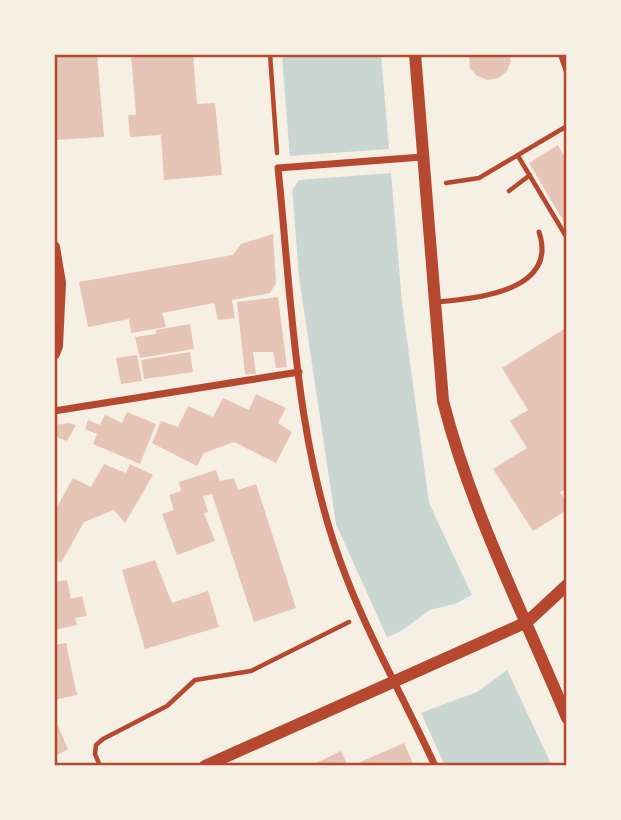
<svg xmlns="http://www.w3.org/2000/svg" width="621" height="820" viewBox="0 0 621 820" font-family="Manrope,sans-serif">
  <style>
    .water { fill: #c9d6d2 }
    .pier { fill: #f6efe4 }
    .building { fill: #e6c5b7 }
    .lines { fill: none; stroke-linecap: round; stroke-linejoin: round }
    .path { stroke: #b5482f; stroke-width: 4.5 }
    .service { stroke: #b5482f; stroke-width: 5 }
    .minor { stroke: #b5482f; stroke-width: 7 }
    .tertiary { stroke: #b5482f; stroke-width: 12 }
    .neatline { fill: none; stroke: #b5482f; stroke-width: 2.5 }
  </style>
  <rect width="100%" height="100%" fill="#f6efe4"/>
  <!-- water -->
  <path class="water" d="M282,54H381L402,303L429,503L552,766H445L336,524L299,277Z"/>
  <!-- pier -->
  <path class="pier" d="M389,149L391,173L299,180L292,190L289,156Z
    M475,593L510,668L477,692L418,714L384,639L401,631L430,610L457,603Z"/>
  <!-- building -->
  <path class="building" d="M54,54H97L104,137L56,140Z
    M131,54H193L197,104L215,103L222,175L164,180L161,135L130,137L128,115H136Z
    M469,54H509L511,61L507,71L498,78L488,80L477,76L470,68Z
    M558,145L567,161V227L529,163Z
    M273,234L276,283L270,293L232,300L235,318L218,320L214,303L162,313L166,327L131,333L129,319L88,327L79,282L233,255L241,244Z
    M278,297L287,367L276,368L273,352H253L256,374H245L237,302Z
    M190,324L194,349L140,358L135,337L156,334V330Z
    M567,327V488L560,492L567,503V510L533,531L493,469L527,448L510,421L528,410L502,368Z
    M190,352L193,372L144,379L141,360Z
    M137,355L142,381L121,384L116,358Z
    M256,394L286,408L278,423L292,432L276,463L234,442L204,453L197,466L152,443L161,421L178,427L188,406L213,417L223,398L249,410Z
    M127,412L156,424L140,464L93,444L97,434L85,429L88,420L100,425L105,415L122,423Z
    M69,423L76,425L67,441L54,436V425Z
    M104,464L126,473L130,464L153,475L125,523L114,510L84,522L61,563L54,559V506L57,507L73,478L91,487Z
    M216,470L220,481L234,478L238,490L256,484L296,608L254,622L212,494L203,496L208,512L204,513L215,541L177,555L162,514L174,510L169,495L181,491L179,482Z
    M155,560L172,603L208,591L219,627L145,649L122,570Z
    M67,580L71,599L82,596L87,616L75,618L77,625L54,630V582Z
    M66,643L77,695L54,700V645Z
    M54,717L68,749L54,757Z
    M404,743L414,766H351Z
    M341,751L348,766H310Z"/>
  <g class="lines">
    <!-- path -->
    <path class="path" d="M270,54L277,153
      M560,54L567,74
      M518,156L567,238
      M446,183L479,178L567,126
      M509,191L530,175
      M100,766L95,754L96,745L103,739L167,706L195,680L251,671L349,622"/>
    <!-- service -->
    <path class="service" d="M435,302C474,299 559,292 539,232"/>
    <!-- minor -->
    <path class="minor" d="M422,157L278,168C292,303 295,446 345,574C370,640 406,702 435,766
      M54,411L299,372"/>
    <!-- tertiary -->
    <path class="tertiary" d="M415,54L443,401C471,511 524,614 567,718
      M54,247L60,283L57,346L54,354
      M205,766L527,622L567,585"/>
  </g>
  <!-- border -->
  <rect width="621" height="820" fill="none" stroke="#f6efe4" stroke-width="112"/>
  <rect x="56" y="56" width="509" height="708" class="neatline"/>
</svg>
